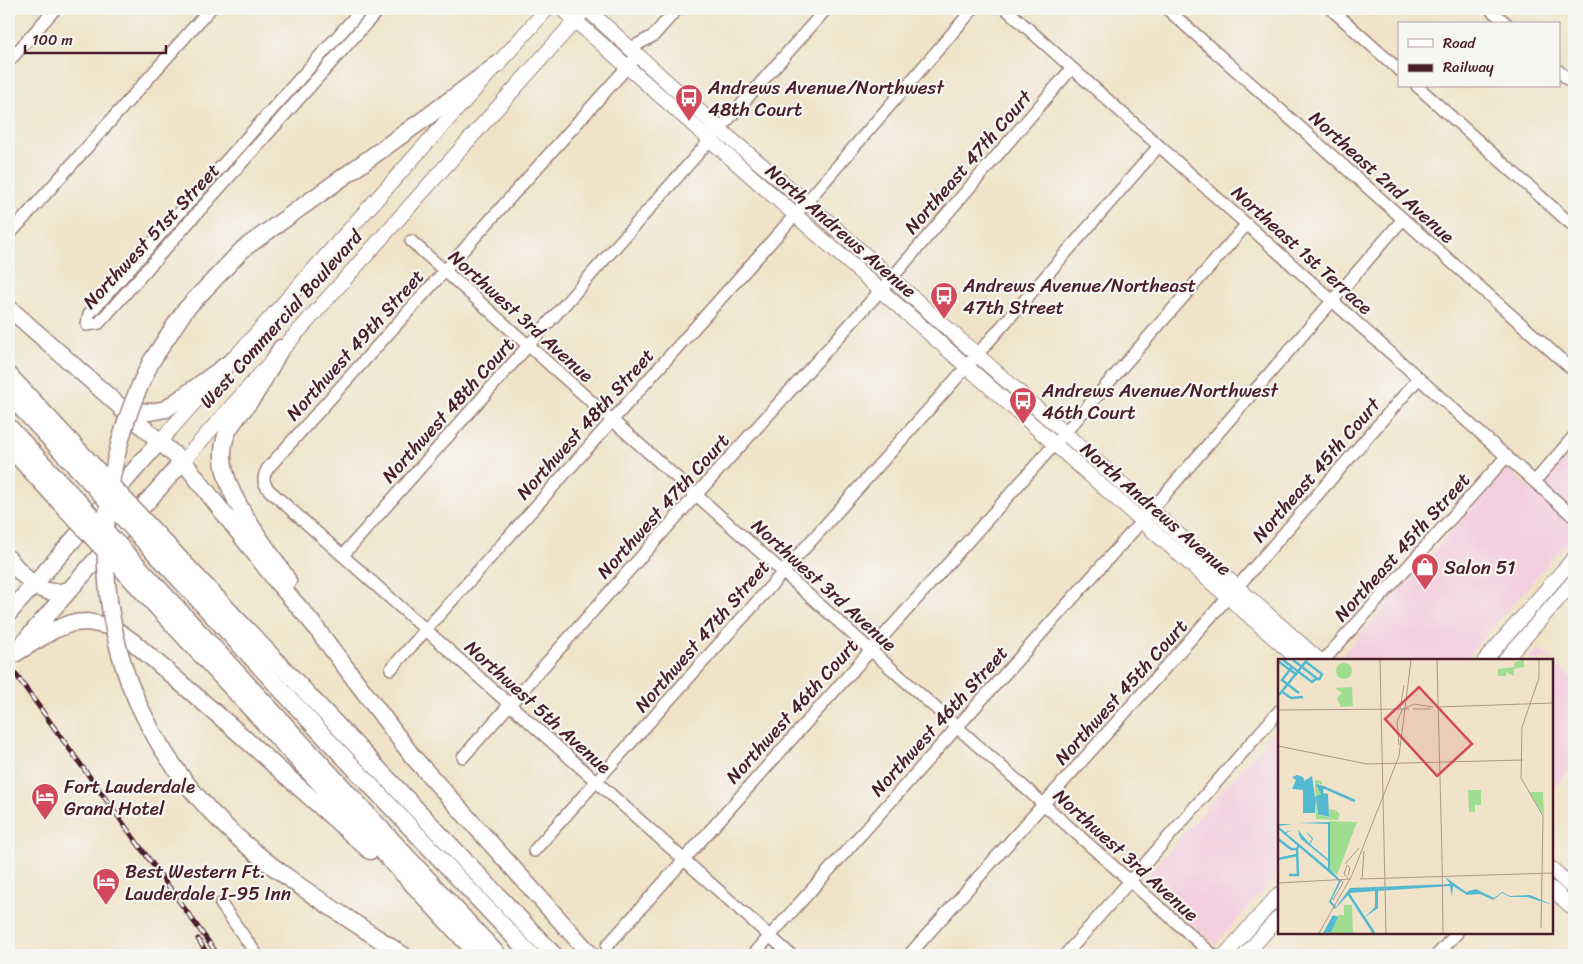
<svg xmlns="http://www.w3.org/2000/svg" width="1583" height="964" viewBox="0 0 1583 964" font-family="Sriracha,sans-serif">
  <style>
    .built { fill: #f3cfdf }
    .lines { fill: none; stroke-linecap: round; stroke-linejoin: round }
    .minor-casing { stroke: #9d817a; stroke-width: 14 }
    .major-casing { stroke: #9d817a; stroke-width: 16 }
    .highway-casing { stroke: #9d817a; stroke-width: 19 }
    .minor { stroke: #fff; stroke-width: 11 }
    .major { stroke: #fff; stroke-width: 14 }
    .highway { stroke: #fff; stroke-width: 16 }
    .rail-casing { stroke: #4a1f2b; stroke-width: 5 }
    .rail { stroke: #f6f6f2; stroke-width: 3; stroke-dasharray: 9; stroke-linecap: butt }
    .highway-bridge-casing { stroke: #9d817a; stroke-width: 19; stroke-linecap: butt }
    .highway-bridge { stroke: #fff; stroke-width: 16 }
    .labels { text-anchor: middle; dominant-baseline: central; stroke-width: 4.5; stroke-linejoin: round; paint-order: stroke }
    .poi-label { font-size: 19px; fill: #4a1f2b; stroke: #f6f6f2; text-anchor: start }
    .street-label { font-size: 19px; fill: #4a1f2b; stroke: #f6f6f2 }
    .inset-river { fill: none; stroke: #53b9d1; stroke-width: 2.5 }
    .inset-road { fill: none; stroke: #ae958a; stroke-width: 1 }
    .view { fill: #d1495b; fill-opacity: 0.15; stroke: #d1495b; stroke-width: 2.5 }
    .inset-edge { fill: none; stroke: #4a1f2b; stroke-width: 2.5 }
  </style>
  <rect width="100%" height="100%" fill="#f6f6f2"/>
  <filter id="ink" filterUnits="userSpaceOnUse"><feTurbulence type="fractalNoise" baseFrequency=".02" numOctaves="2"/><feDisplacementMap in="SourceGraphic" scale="10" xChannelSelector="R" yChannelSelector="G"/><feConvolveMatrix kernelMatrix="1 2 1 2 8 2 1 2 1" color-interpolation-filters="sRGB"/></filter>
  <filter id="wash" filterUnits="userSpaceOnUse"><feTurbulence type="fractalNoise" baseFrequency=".0096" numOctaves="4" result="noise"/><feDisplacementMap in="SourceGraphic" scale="20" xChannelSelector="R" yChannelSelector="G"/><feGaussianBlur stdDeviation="1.12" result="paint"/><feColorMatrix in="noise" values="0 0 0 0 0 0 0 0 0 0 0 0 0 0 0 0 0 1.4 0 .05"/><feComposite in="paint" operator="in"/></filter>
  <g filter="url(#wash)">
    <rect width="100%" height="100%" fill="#f0e3c9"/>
    <!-- built -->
    <path class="built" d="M1567,457L1574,463V534L1464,660H1338L1507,469L1535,492Z
      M1539,648L1574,680V765L1552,790V660H1528Z
      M1279,726V872L1215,945L1143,880Z"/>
  </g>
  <g filter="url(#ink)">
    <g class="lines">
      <defs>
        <path id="minor" d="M362,9L89,314L87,325L99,323L379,9
          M1006,9L1574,517
          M1167,9L1574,371
          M1331,9L1399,70
          M1490,9L1507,24
          M631,48L653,36L677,9
          M638,55L268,468C263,476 262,482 269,490L791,955
          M9,61L55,9
          M1559,71L1574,85
          M1417,86L1571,224L1574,221
          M9,235L210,9
          M411,241L1213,955
          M1535,481L1574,436
          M343,555L826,9
          M1324,660L1507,456
          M391,669L811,197L973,9
          M463,757L696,495L891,279L1072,68
          M534,851L963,371L1159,146
          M221,904L257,955
          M607,946L1069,428L1247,224
          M753,955L1141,522L1403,219
          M909,955L1238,586L1419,378
          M1065,955L1279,711
          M1437,955L1457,933"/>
        <path id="major" d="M562,9L1299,660
          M587,9L719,129L806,202L1319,660
          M159,442L547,9
          M182,462L581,14
          M1485,660L1574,558
          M1505,660L1574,581
          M1552,869L1574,889
          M1552,889L1574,909
          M1225,955L1279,894
          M1245,955L1279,917"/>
        <path id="highway" d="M9,308L187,466L277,582L310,620L413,757L591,955
          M281,348C273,362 266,377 257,391C249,405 235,417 228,431C205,480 265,540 288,581
          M151,362L185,310L243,249L427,117L498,64
          M9,375L99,472
          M9,395L90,482
          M122,410L150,412L166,409L236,358
          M9,427L76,499
          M9,447L66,509
          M151,528L554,955
          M142,539L322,734L531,955
          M128,555L498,955
          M9,559C25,578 41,599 68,590
          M118,565L478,955
          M9,613L159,442
          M22,644L182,462
          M11,656L54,630L72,623L88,622L112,627L132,641L233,728L370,851
          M129,682C184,823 285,876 403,955"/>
      </defs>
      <!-- minor casing -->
      <use href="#minor" class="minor-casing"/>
      <!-- major casing -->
      <use href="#major" class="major-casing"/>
      <!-- highway casing -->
      <use href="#highway" class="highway-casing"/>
      <!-- minor -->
      <use href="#minor" class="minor"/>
      <!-- major -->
      <use href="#major" class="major"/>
      <!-- highway -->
      <use href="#highway" class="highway"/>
      <defs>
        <path id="rail" d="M9,665L218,955
          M198,939L208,955"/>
      </defs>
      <!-- rail casing -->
      <use href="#rail" class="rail-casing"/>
      <!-- rail -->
      <use href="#rail" class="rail"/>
      <defs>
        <path id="highway-bridge" d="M99,472L151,528
          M90,482L142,539
          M76,499L128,555
          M66,509L118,565
          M129,682C91,577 100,462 151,362"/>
      </defs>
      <!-- highway-bridge casing -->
      <use href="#highway-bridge" class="highway-bridge-casing"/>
      <!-- highway-bridge -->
      <use href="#highway-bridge" class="highway-bridge"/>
    </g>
  </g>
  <!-- icons -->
  <defs>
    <symbol id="bus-pin" viewBox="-11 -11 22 30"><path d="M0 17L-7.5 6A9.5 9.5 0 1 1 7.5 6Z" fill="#d1495b" stroke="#f6f6f2"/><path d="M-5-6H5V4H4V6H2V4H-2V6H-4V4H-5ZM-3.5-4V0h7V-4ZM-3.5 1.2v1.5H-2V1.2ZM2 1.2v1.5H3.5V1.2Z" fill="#fff"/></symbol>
    <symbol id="shop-pin" viewBox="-11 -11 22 30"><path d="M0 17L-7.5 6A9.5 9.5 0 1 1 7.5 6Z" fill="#d1495b" stroke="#f6f6f2"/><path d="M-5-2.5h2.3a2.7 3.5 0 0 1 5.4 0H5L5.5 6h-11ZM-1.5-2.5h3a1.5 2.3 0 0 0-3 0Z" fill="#fff"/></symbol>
    <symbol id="hotel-pin" viewBox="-11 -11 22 30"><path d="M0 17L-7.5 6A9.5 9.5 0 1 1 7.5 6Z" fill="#d1495b" stroke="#f6f6f2"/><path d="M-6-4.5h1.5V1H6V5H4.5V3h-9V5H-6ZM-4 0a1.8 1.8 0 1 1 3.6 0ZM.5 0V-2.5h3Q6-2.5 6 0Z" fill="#fff"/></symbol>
  </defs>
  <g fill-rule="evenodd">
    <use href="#bus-pin" x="673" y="82" width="32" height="43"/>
    <use href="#bus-pin" x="928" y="280" width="32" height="43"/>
    <use href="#bus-pin" x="1007" y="385" width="32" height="43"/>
    <use href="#shop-pin" x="1409" y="551" width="32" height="43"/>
    <use href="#hotel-pin" x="29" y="781" width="32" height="43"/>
    <use href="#hotel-pin" x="90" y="866" width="32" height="43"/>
  </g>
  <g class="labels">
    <!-- poi labels -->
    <g class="poi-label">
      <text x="708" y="87">Andrews Avenue/Northwest<tspan x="708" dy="22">48th Court</tspan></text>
      <text x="963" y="285">Andrews Avenue/Northeast<tspan x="963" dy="22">47th Street</tspan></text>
      <text x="1042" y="390">Andrews Avenue/Northwest<tspan x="1042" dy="22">46th Court</tspan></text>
      <text x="1444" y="567">Salon 51</text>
      <text x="64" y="786">Fort Lauderdale<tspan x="64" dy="22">Grand Hotel</tspan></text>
      <text x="125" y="871">Best Western Ft.<tspan x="125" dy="22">Lauderdale I-95 Inn</tspan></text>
    </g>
    <!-- street labels -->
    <g class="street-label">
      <text transform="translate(968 162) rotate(-49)">Northeast 47th Court</text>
      <text transform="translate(1382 177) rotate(42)">Northeast 2nd Avenue</text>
      <text transform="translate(841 231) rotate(41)">North Andrews Avenue</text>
      <text transform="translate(151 236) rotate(-47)">Northwest 51st Street</text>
      <text transform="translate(1302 250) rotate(42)">Northeast 1st Terrace</text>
      <text transform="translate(521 316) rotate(42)">Northwest 3rd Avenue</text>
      <text transform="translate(281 319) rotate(-48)">West Commercial Boulevard</text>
      <text transform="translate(355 345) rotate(-48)">Northwest 49th Street</text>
      <text transform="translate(448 410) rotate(-48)">Northwest 48th Court</text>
      <text transform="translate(585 424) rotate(-48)">Northwest 48th Street</text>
      <text transform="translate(1316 470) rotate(-49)">Northeast 45th Court</text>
      <text transform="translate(663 506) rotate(-48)">Northwest 47th Court</text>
      <text transform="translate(1156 509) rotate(41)">North Andrews Avenue</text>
      <text transform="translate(1402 547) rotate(-48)">Northeast 45th Street</text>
      <text transform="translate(824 585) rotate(42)">Northwest 3rd Avenue</text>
      <text transform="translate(702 636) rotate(-49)">Northwest 47th Street</text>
      <text transform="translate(1121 692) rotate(-48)">Northwest 45th Court</text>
      <text transform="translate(538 707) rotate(42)">Northwest 5th Avenue</text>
      <text transform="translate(792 711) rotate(-48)">Northwest 46th Court</text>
      <text transform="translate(939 721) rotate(-48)">Northwest 46th Street</text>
      <text transform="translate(1126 855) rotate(42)">Northwest 3rd Avenue</text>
    </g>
  </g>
  <!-- overview -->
  <g transform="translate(1278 659)">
    <rect width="275" height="275" fill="#f0e3c9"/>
    <path d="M246,1V8L236,10V17L228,13V17H220V10L236,8L237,3ZM58 12a8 8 0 1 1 16 0a8 8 0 1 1-16 0ZM74,28L75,47L63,48L59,39L64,34L57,29ZM37,121L44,122V126L41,124L43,135L38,139L39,154L51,159V150L57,151L62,155L60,161L38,160ZM190,131H203V146H197V153H191ZM251,133H265L266,157ZM52,162L79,163L59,216L52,210ZM66,246H74L75,274H95H52L60,256H66Z" fill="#9fdd91"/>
    <path d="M19,116L25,118L26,122L34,117L37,138L43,135L38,125L46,127L45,134L50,135L51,158L40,155L38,139L37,154H25V131L14,130L18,121L14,118ZM52,163V210L63,222L53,242L58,248L72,229L172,225L167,218L188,233L198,230L216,239L224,233L232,237L252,236L275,246L249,238H232L224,234L215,241L202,235L189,236L175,227L174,238L172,227L100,232V249L87,258L97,248V232L72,234L57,250L51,243L61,222L0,170V165H15L0,167L7,173L15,171L8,174L50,209V202L23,180L21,176L20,171L31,184L34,180L27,172L33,177L35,180L32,185L50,200V165L20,164ZM55,256L60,258L53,273L45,274Z" fill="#53b9d1"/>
    <path class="inset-river" d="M5,1L34,23L39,19M15,1L41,21M0,2L19,16M28,3L44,15L41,21M14,8L4,21L21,34M3,32L13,39L25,38M1,36L29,1M45,128L77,142M0,180L13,190H19L21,186M0,200L19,196M11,216H20L19,190M70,234L96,274"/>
    <path class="inset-road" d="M102,1L108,274M159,1L164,198M261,1V19L244,68L243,119L265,157L263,269M160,48L275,44M122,50L126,26M135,50H153M0,51L131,50M121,86L119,63L124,51L136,45L155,48M0,87L89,105L245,101M164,197L165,274M67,205L81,189M70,219L66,215L69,206L72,209L70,216M82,220L275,214M84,220L86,192M0,224L73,220M55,241L65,224L63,221M41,274L74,216L121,97L133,1"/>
    <path class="view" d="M141,28L194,85L159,117L107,60Z"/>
    <rect width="275" height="275" class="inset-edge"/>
  </g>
  <!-- margin -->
  <rect width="1583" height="964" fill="none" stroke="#f6f6f2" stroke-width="30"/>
  <!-- legend -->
  <rect x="1398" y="22" width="162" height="65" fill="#f6f6f2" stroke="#b1a0a2"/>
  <rect x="1408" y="39" width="25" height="8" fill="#ffffff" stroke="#b1a0a2"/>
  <text x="1443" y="48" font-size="15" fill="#4a1f2b">Road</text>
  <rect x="1408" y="64" width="25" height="8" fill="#4a1f2b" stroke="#b1a0a2"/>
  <text x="1443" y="72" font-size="15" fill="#4a1f2b">Railway</text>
  <!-- scale -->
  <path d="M25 45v8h141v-8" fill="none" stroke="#4a1f2b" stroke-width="2.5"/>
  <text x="32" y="45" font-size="15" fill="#4a1f2b" stroke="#f6f6f2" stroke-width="4" paint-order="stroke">100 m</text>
</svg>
